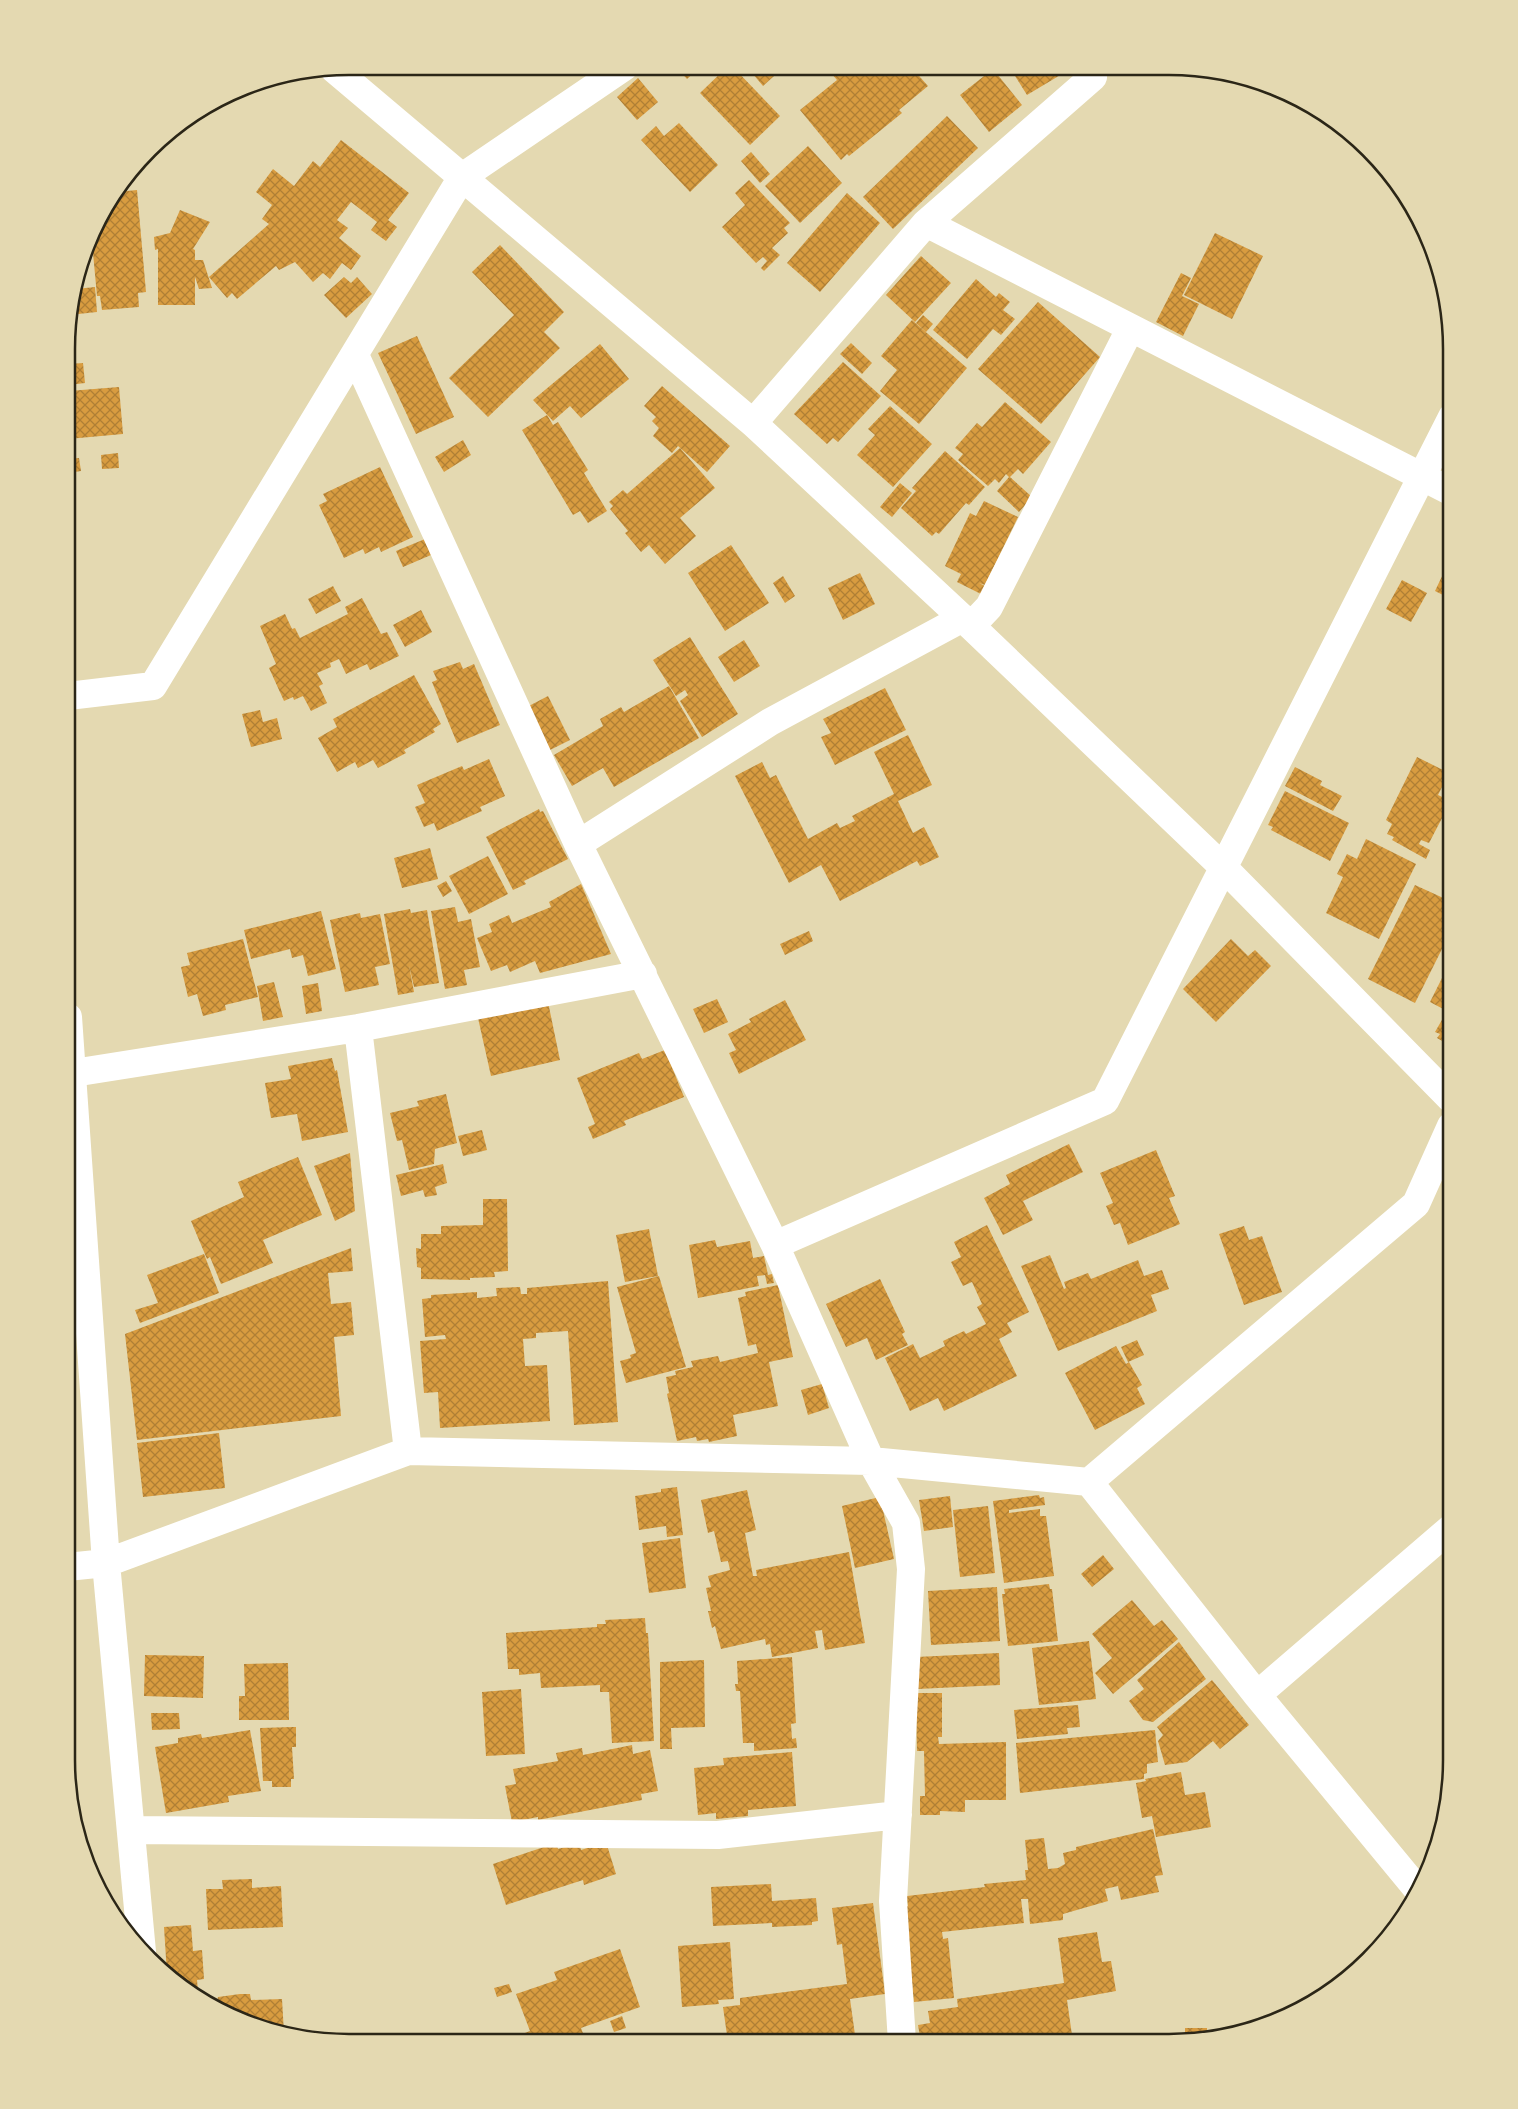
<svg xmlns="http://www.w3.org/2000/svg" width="1518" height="2109" viewBox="0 0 1518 2109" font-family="'Exo 2',sans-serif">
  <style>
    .building { fill: url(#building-cross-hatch) }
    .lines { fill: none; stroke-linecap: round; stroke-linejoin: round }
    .minor { stroke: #fff; stroke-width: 28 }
    .rim { fill: none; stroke: #2b2617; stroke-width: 2.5 }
  </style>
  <defs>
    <pattern id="building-cross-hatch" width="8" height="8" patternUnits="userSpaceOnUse" patternTransform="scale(1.25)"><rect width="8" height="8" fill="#d89c40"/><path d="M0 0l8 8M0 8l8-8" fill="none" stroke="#af7f35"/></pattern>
  </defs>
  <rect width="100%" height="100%" fill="#e4d9b1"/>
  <!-- building -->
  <path class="building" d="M676,67H696L698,69L687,79Z
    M727,67H733L780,116L750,145L700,93Z
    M747,67H784L763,86Z
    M839,68H912L928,86L899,110L902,113L849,156L847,154L841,160L800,110L837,80L831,73Z
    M1010,68H1058L1062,74L1027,95Z
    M993,69L1022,105L989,132L960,95Z
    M638,78L658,102L637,120L617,97Z
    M947,116L978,148L893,229L863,197Z
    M679,123L718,165L690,192L641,140L656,126L664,136Z
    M341,140L409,193L388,220L397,227L386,241L371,230L377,222L351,202L337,220L348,228L339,238L361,256L351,270L342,263L330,279L323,273L313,282L295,262L279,270L276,266L237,299L232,293L227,298L209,277L269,224L262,219L272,205L256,192L273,169L294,186L313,161L320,167Z
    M808,146L842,183L800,223L765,186Z
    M751,152L770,174L760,183L741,161Z
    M749,180L790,223L784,228L788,233L772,248L780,255L764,271L761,268L767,261L763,257L756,263L722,227L745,205L735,193Z
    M137,190L146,292L138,293L139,307L102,310L100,296H97L92,242L104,208L117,192Z
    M847,193L880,223L820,292L787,263Z
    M180,210L210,222L193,249L195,250V260H203L212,288L199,289L195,277V305H158V249L155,250L154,237L170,233Z
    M1215,233L1263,256L1232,319L1184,295Z
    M500,245L564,312L544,332L560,348L488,417L449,378L514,315L472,272Z
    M921,256L951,283L915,322L886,295Z
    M1181,273L1191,278L1182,296L1199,304L1183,336L1156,322Z
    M344,277L351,283L357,277L372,294L346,318L324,295Z
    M976,279L996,297L999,293L1010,302L1003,310L1015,319L1001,335L993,329L967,359L933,330Z
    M95,287L97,312L69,315L76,289Z
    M1038,302L1100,357L1041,424L978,369Z
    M923,315L933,324L926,332L916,323Z
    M912,320L967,368L919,424L880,391L897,370L881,356Z
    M417,336L454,417L416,434L378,353Z
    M851,343L872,363L862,374L840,354Z
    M600,344L629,379L581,418L570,406L553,421L533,400Z
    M843,362L881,396L838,442L833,438L827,444L794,414Z
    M83,363L85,383L69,385V364Z
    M662,386L730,446L707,472L678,446L672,453L653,436L659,428L652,421L656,417L644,406Z
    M119,387L123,434L68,439L69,391Z
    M1005,402L1051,442L1023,474L1018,469L1010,477L1032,497L1019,512L997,491L1009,477L1006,474L999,483L995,479L988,486L958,460L963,454L955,448L977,423L982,427Z
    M890,406L932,444L893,487L857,455L875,435L868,429Z
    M547,415L553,425L558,422L588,470L584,473L607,511L588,523L580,511L573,515L522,430Z
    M463,440L471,455L444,472L435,457Z
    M680,448L715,488L680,518L696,536L665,564L649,545L641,552L625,533L628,531L610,509L613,506L609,502L623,490L627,494Z
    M945,451L985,487L969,505L966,503L939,534L936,532L932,536L901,508L916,491L912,488Z
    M118,453L119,468L102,469L101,455Z
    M79,458L81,471L68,473V459Z
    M380,467L413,537L381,552L379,547L365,554L363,549L344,558L319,505L327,501L323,494Z
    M900,483L912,493L892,517L880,507Z
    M984,501L1018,517L985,585L979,583L985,586L981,594L957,582L961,574L945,566L970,513L976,516Z
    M425,539L431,555L403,567L396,551Z
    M731,545L769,603L725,631L688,573Z
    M1444,572L1452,576V611L1444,607L1449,598L1435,591Z
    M860,573L875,604L843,620L828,588Z
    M783,576L795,596L785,603L773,583Z
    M1402,580L1427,593L1411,622L1386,609Z
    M333,586L341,601L316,614L308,599Z
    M362,598L381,634L387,632L399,656L370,670L367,664L346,674L339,659L330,663L331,667L317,673L323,684L319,686L327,703L311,711L303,696L294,700L293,697L284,701L269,668L276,664L260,626L285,614L292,629L295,628L300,638L348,614L345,607Z
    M421,610L432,632L405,647L393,625Z
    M690,637L738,714L702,737L680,701L688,695L685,690L676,696L653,660Z
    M744,640L760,666L734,682L718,657Z
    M460,662L463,669L474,664L500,725L457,743L432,682L437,680L433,671Z
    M414,675L441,724L433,729L435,732L404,750L406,753L378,768L373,760L358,768L355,762L337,772L318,738L337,727L333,719Z
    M669,686L699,738L614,787L603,768L572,786L554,755L603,726L600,719L621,707L624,712Z
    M885,688L906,730L835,765L821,737L831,733L823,719Z
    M548,696L570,740L548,751L527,707Z
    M260,710L263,722L277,718L282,739L251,747L242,714Z
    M908,735L932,785L898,801L913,833L924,827L939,857L920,866L917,861L840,901L821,865L789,883L735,776L762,762L770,778L776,775L808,839L837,823L840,828L855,821L852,816L894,794L874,752Z
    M1417,757L1449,773L1438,795L1451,801L1429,843L1421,840L1419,844L1430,850L1426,859L1392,840L1394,837L1387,834L1392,824L1386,820Z
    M489,759L505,796L480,807L482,811L437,831L434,823L424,827L415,807L425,803L417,785L462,766L464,770Z
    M1295,767L1322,781L1320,785L1342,796L1333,811L1285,786Z
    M1285,791L1349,823L1330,861L1271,830L1273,827L1268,825Z
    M539,809L540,812L543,811L568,859L524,881L526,884L513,890L486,837Z
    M1452,811V835L1442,831Z
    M1366,839L1416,864L1379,939L1326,913L1343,877L1337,874L1347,854L1357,859Z
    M430,848L438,879L402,888L394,858Z
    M488,856L508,894L469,914L449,876Z
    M1452,879V893L1446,889Z
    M446,881L452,891L443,897L437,886Z
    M581,884L611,954L540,973L535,961L510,972L507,965L491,971L477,938L492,932L489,924L509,915L512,923L551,907L549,902Z
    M1415,885L1452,902L1451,931L1415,1003L1368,979Z
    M455,907L458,922L471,919L480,967L464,970L467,985L445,989L431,911Z
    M410,909L411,913L427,910L439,983L414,987L409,965L414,992L398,995L384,914Z
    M321,911L336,969L308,976L303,955L292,958L290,949L251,959L244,930Z
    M360,913L361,918L380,914L390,964L375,967L379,985L345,992L330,920Z
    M809,931L813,941L785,955L780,944Z
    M243,939L258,997L225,1005L226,1010L203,1016L197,994L188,997L181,967L190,965L187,953Z
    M1231,939L1248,956L1255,950L1271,966L1216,1022L1183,989Z
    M1449,964L1451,965V976L1445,973Z
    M1443,976L1451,981V1046L1437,1038L1440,1034L1435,1032L1447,1011L1430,1002Z
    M274,982L283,1017L263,1021L257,986Z
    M318,983L322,1011L306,1014L302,986Z
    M717,999L728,1022L704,1033L693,1009Z
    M785,1000L806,1040L739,1074L729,1053L736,1050L728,1034L751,1022L749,1019Z
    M548,1002L560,1060L491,1076L478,1018Z
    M665,1050L684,1097L624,1121L626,1125L593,1139L588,1127L595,1124L577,1078L639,1053L642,1059Z
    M332,1058L335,1071L337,1070L348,1132L302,1141L297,1114L271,1118L265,1083L291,1079L288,1066Z
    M446,1094L457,1143L435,1149L434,1164L409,1170L402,1140L397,1141L390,1113L419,1106L417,1101Z
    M482,1130L487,1150L463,1156L458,1136Z
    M1069,1144L1083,1172L1023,1201L1033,1220L1003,1235L984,1198L1010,1184L1006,1175Z
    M1156,1150L1175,1196L1169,1198L1180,1224L1128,1245L1120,1223L1114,1225L1106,1206L1113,1203L1100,1173Z
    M350,1153L355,1211L335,1221L314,1166Z
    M298,1157L322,1215L263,1240L273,1263L221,1284L210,1257L207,1259L191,1221L244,1197L238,1182Z
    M443,1164L447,1183L435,1187L437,1195L425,1197L423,1190L401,1196L396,1175Z
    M483,1199H507L508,1271L494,1272L495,1277L470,1278V1280L421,1279V1268L417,1267L416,1248L421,1249V1234H441V1226L483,1225Z
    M987,1225L1029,1312L1007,1323L1012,1332L999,1339L1017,1376L944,1411L938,1398L910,1411L885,1358L913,1344L920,1358L945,1346L943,1341L964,1331L966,1334L986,1324L977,1307L982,1304L972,1282L963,1286L951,1262L961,1257L954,1242Z
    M1244,1226L1249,1240L1262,1236L1282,1292L1244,1305L1219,1234Z
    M649,1229L658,1276L625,1282L616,1235Z
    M715,1240L717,1247L750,1241L753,1258L764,1256L768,1275L772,1274L774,1283L767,1284L765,1275L757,1276L759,1286L698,1298L689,1245Z
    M351,1248L353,1271L328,1273L331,1304L351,1302L354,1335L334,1337L341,1416L137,1440L125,1334Z
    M204,1254L219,1293L140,1323L135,1310L158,1303L147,1275Z
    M1050,1255L1064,1289L1066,1288L1064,1282L1088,1273L1091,1279L1138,1260L1144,1276L1162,1270L1169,1289L1151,1295L1157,1311L1058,1351L1021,1266Z
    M659,1276L686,1367L626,1383L620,1361L631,1358L630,1355L636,1353L617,1287Z
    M880,1279L905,1332L902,1334L908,1345L876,1360L867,1338L846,1347L826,1304Z
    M608,1281L618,1422L574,1425L568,1331L536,1333V1338L523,1339L525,1366L547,1365L550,1421L440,1428L438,1392L424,1393L420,1341L446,1339L445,1335L425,1337L422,1299L431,1298V1295L477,1292V1298L497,1296L496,1288L520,1287L521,1294H527V1288Z
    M778,1285L793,1357L769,1362L778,1406L733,1415L737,1436L709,1442L708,1439L697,1441L696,1437L677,1441L667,1394L669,1393L666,1377L676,1375L675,1371L693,1367L691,1361L718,1356L720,1362L758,1353L756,1344L748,1346L738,1298L746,1296L745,1292Z
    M1137,1340L1144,1355L1128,1362L1121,1347Z
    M1116,1346L1126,1364L1129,1362L1142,1385L1137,1388L1145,1404L1095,1430L1065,1373Z
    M822,1384L829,1408L808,1415L801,1390Z
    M219,1433L225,1488L143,1497L137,1443Z
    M677,1487L683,1535L667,1537L666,1526L639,1530L635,1496L661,1492V1489Z
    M747,1490L756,1530L745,1533L753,1576H757L756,1570L849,1552L865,1643L825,1650L822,1630L815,1631L818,1648L772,1657L770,1644L766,1645L765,1639L721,1649L715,1626L712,1628L708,1611H711L706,1588L711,1587L708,1576L730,1570L728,1561L721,1562L714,1531L708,1533L701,1500Z
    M1039,1495L1040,1498L1044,1497L1045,1505L1009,1510V1513L1040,1509V1516H1046L1054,1576L1004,1583L993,1501Z
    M950,1496L953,1527L924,1531L919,1500Z
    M880,1497L894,1559L855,1568L842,1506Z
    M988,1506L995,1573L960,1577L953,1510Z
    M680,1538L686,1588L649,1593L642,1543Z
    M1103,1555L1114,1569L1092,1587L1081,1574Z
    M1049,1584L1050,1589H1052L1058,1641L1008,1646L1002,1594H1005L1004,1589Z
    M997,1587L1000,1641L931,1645L928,1591Z
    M1132,1600L1154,1626L1162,1620L1178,1639L1113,1694L1095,1673L1112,1658L1092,1634Z
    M645,1618L646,1633H648L654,1741L612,1743L609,1692H600V1685L541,1688L540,1673L519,1675V1669H508L506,1633L597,1627V1624H606L605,1620Z
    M1089,1641L1096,1699L1039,1705L1032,1648Z
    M1179,1642L1206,1679L1153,1722L1143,1720L1129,1701L1144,1689L1137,1680Z
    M999,1653L1000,1685L918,1689L916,1657Z
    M145,1655L204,1656L203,1698L144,1696Z
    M792,1657L796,1723L791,1724L792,1739L796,1738L797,1748L754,1751V1743H743L740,1691H736L735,1684H738L737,1661Z
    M704,1660L705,1727L671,1728L672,1749H660V1662Z
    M288,1663L289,1720H239V1696H245L244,1664Z
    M1212,1680L1249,1725L1220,1749L1213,1741L1187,1762L1165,1765L1158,1741L1163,1735L1157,1727Z
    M521,1689L525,1754L486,1756L482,1692Z
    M916,1693H942V1737H938L939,1744L1006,1742V1800H965V1812L940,1811V1815H920V1796H925L924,1751H917Z
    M1078,1705L1080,1727L1067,1728L1068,1734L1017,1739L1014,1710Z
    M151,1713H179L180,1729L152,1730Z
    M292,1727H296V1747H292L294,1779H291V1787H272V1781H263L260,1728Z
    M250,1730L261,1791L228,1796L229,1802L166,1813L155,1747L178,1743V1738L201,1734L202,1738Z
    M1155,1730L1158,1762L1147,1764V1773L1144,1774V1779L1020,1793L1016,1743Z
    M632,1745L633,1754L650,1750L658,1791L641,1794L642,1800L538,1820V1817L512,1822L505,1786L516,1784L513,1769L558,1761L556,1753L582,1748L583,1755Z
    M792,1752L796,1806L748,1810V1816L716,1819V1813L698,1815L694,1768L724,1765L723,1758Z
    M1181,1772L1185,1795L1205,1792L1211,1827L1156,1837L1152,1816L1142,1818L1136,1783L1146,1781L1145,1779Z
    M1153,1829L1163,1875L1155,1876L1159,1892L1121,1900L1118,1886L1105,1889L1108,1901L1063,1914V1920L1030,1924L1028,1899H1021L1024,1923L942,1932L943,1939L948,1938L954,1998L914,2002L904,1907L908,1906L907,1896L985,1887L984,1884L1026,1880L1025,1870H1028L1025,1840L1044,1838L1048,1869L1058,1868L1065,1864L1063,1853L1076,1850V1847Z
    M606,1842L616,1874L584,1885L583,1880L506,1905L493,1864L556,1843L558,1849L579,1843L581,1850Z
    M252,1879V1888L281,1886L283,1927L208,1930L206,1889H223L222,1880Z
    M771,1884L772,1901L816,1898L818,1921L812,1922V1925L772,1927V1923L713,1926L711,1887Z
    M873,1903L885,1994L850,1999L856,2042H728L723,2007L740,2005V1998L847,1984L842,1944L837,1945L832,1908Z
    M191,1925L193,1951L202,1950L204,1979L197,1980L198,1991L188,1992L167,1974L164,1927Z
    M1097,1932L1102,1962L1111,1961L1116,1991L1067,2000L1073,2042H921L918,2025L930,2023L928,2011L958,2007L957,1999L1064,1983L1058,1938Z
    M730,1942L734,1999L718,2000L719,2004L682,2007L678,1946Z
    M620,1949L640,2007L581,2028L586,2041H510L509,2039L530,2031L516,1994L557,1980L554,1972Z
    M509,1984L512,1992L497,1997L494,1988Z
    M240,1994H250L251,2000L282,1999L284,2033L241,2021L215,2008L218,1997Z
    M622,2016L626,2028L614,2032L610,2021Z
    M1185,2028H1207V2035H1230L1170,2043H1140V2038L1185,2037Z"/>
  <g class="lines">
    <!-- minor -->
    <path class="minor" d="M334,69L753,423L971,626L1225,869L1451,1099
      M926,223L1452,492
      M355,355L578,844L775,1245L871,1461L906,1523L911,1569L893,1901L902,2042
      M753,423L926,223L1093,77L1089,68
      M971,626L989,607L1130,329
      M68,696L153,686L462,177L624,67
      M578,844L770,722L963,618
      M68,1017L106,1563L142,1952
      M358,1028L408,1451
      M67,1074L358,1028L643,974
      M775,1245L1105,1101L1452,417
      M1089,1482L1416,1204L1451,1126
      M67,1567L106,1563L408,1451L871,1461L1089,1482L1257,1695L1418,1890
      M1257,1695L1451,1528
      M131,1830L718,1835L898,1815"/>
  </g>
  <!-- crop -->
  <path d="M0 0H1518V2109H0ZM349 75H1169A274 274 0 0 1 1443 349V1760A274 274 0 0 1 1169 2034H349A274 274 0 0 1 75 1760V349A274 274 0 0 1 349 75Z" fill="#e4d9b1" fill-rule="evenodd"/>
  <path class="rim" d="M349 75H1169A274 274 0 0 1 1443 349V1760A274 274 0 0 1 1169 2034H349A274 274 0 0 1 75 1760V349A274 274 0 0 1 349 75Z"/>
</svg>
